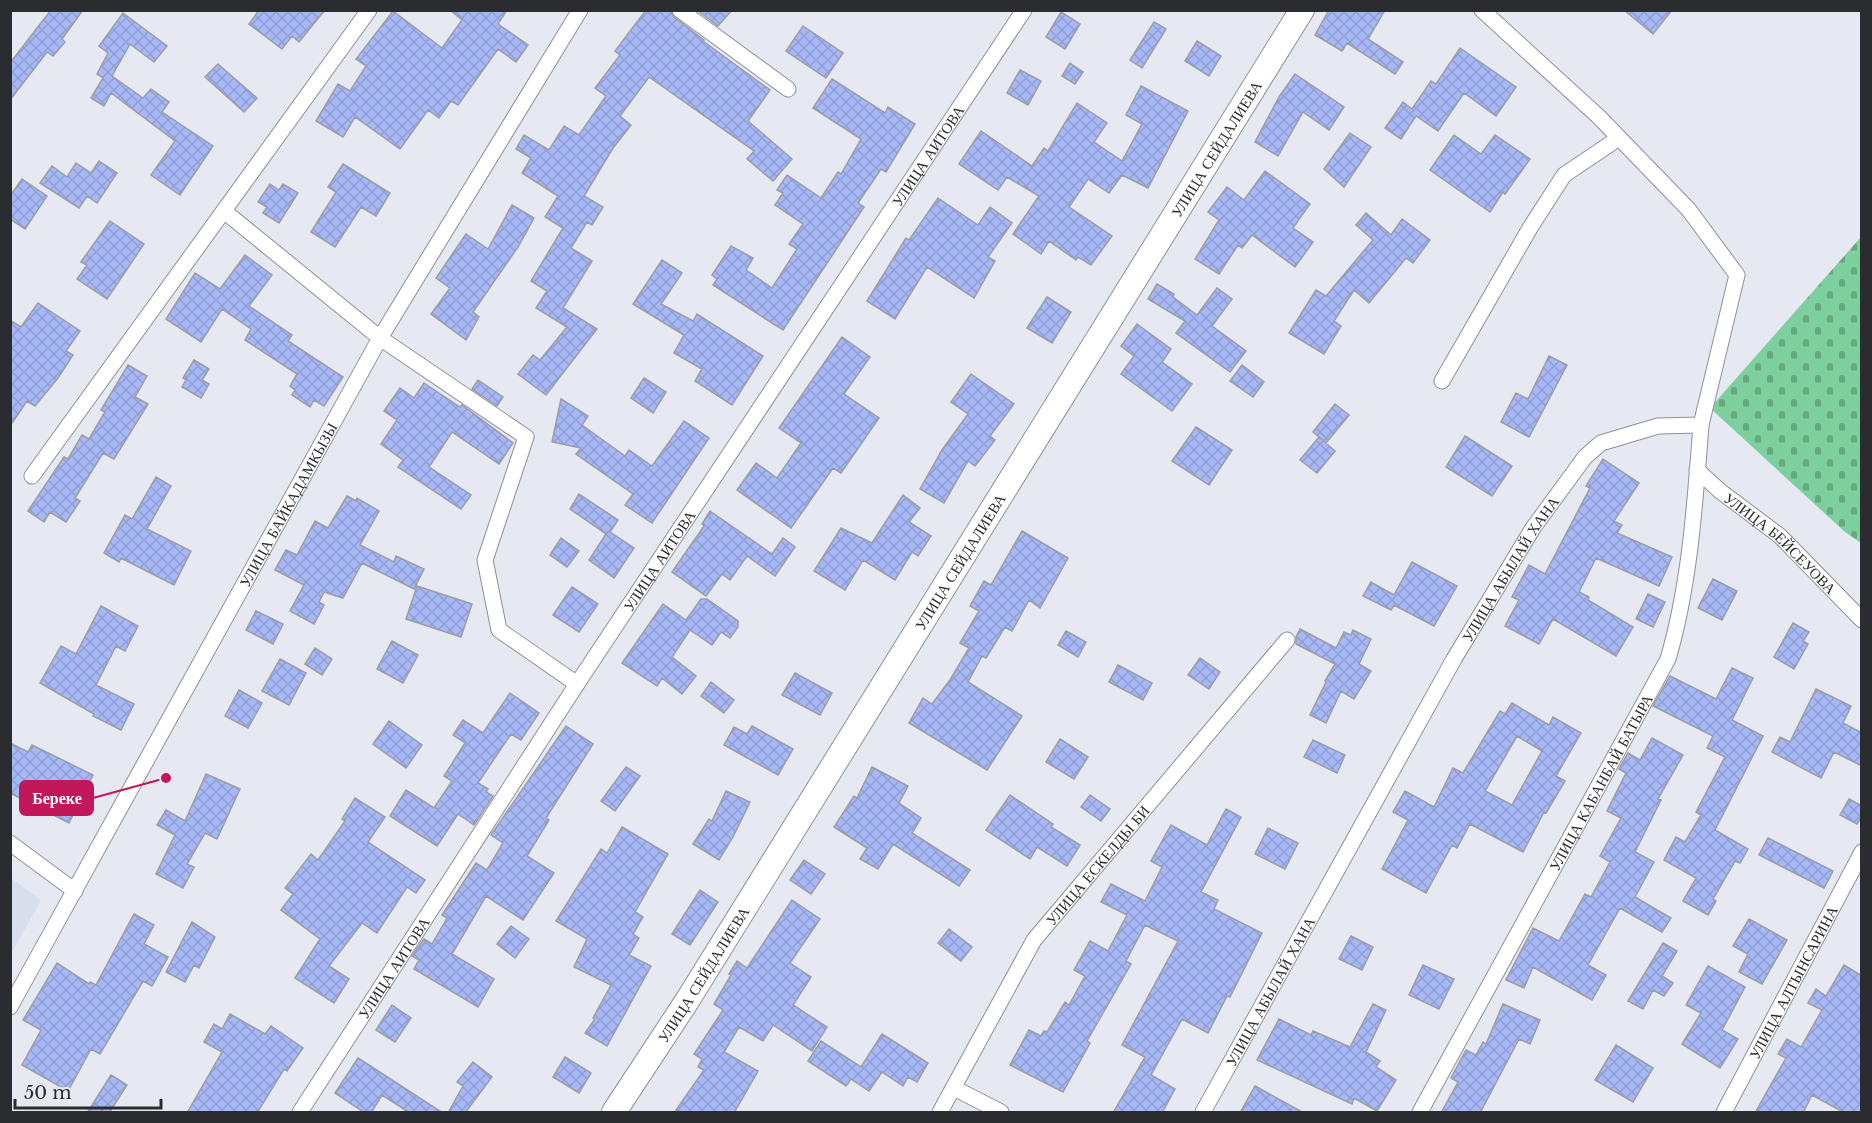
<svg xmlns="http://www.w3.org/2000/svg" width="1872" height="1123" viewBox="0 0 1872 1123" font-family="'Libre Baskerville',serif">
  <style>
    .built { fill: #d9deed }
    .cemetery { fill: url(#cemetery-stones) }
    .building { fill: url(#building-cross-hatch); stroke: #9b9da5; stroke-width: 1.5; fill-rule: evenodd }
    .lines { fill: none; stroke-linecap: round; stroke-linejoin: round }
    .minor-casing { stroke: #8e9098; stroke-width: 17 }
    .primary-casing { stroke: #8e9098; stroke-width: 26 }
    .minor { stroke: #fff; stroke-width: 15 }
    .primary { stroke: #fff; stroke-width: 24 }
    .labels { text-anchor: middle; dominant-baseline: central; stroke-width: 5; stroke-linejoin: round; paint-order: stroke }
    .street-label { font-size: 15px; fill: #2b2c2f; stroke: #e7e9f2 }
    .leader { fill: none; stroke: #c2185b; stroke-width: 2 }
    .callout-dot { fill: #c2185b; stroke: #e7e9f2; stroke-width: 2 }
    .callout { fill: #c2185b; stroke: #c2185b; stroke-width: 2 }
    .callout-label { font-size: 16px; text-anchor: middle; font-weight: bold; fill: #fff }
  </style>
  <defs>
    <pattern id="cemetery-stones" width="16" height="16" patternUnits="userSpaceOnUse" patternTransform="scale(1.5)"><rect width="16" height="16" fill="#7dcf9d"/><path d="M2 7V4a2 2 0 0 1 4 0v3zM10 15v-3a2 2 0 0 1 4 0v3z" fill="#67a880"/></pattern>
    <pattern id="building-cross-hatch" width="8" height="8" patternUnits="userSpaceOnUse" patternTransform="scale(1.5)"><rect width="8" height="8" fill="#a7b8f7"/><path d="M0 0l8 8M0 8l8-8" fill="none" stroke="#909ed4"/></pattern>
  </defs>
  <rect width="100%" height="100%" fill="#e7e9f2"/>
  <!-- built -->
  <path class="built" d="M11,878L41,900L11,954Z"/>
  <!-- cemetery -->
  <path class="cemetery" d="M1861,237V543L1845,532L1710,408Z"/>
  <!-- building -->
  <path class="building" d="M51,10H83L62,39L65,42L53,56L47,52L10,100V63Z
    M259,10H325L299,42L292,36L282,49L249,24Z
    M450,10H507L498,24L528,45L516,62L498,49L458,105L451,101L439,118L428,110L400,149L355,117L343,137L316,121L338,84L350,91L366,66L356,59L393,11L442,48L462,20Z
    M646,10H670L674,17L704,40L703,41L770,90L748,121L792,159L773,181L747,159L754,151L649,77L620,116L631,125L613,148L584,196L603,207L592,225L587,222L571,248L592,261L563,308L597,329L546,395L518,374L533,355L540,360L567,327L536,308L547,291L531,281L563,228L545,217L558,196L522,173L531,158L516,149L524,135L549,150L564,126L579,135L606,96L595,88L620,55L615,51Z
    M697,10H732L718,26Z
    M1329,10H1385L1368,39L1403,62L1395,74L1347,43L1342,51L1315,35Z
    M1624,10H1672L1653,34Z
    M1061,12L1080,24L1065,49L1046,37Z
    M123,13L167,46L154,62L130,44L112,76L143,98L151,89L169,102L162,112L213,146L180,195L151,175L175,141L111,93L104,106L91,98L103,78L97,74L108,53L99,46Z
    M1154,22L1166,29L1142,68L1130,60Z
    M803,26L843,53L826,78L786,51Z
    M1197,41L1221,56L1209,76L1185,61Z
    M1460,48L1516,87L1496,116L1464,93L1438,131L1416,116L1401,139L1385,128L1403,102L1412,109L1431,81L1436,84Z
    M1070,63L1083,72L1075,84L1062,76Z
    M218,64L257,98L244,112L205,77Z
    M1020,70L1041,81L1028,105L1007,93Z
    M1295,74L1344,107L1329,130L1303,112L1278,156L1255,142L1279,97Z
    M832,79L885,113L888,107L915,124L886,172L881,169L858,203L864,207L783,330L713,285L717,279L712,275L731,246L753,258L746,270L772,288L797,249L789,244L803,224L775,205L783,193L777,190L787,175L821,198L838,172L841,174L861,139L813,108Z
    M1141,86L1188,111L1148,188L1122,175L1109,193L1088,179L1069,207L1112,236L1091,265L1078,257L1076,260L1049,241L1041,254L1013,234L1039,196L1007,177L998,190L959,164L981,131L1032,166L1044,148L1048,151L1077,103L1107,123L1094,142L1122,161L1142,124L1126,115Z
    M1350,133L1371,147L1344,187L1324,169Z
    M1454,135L1481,154L1495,135L1530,159L1505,194L1503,192L1490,212L1430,170Z
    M99,161L117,173L97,203L87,196L79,208L40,183L52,166L67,177L76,163L91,173Z
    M343,164L390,193L376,216L361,207L335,247L311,232L336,192L328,187Z
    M1265,171L1310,204L1293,228L1313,242L1295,267L1252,235L1242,248L1238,245L1219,274L1195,259L1219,220L1208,212L1227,187L1244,200Z
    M22,179L47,196L25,229L10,219V196Z
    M270,184L279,190L283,184L298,193L279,223L263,213L267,207L258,202Z
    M938,198L978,225L990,207L1012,223L988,257L995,261L974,298L927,267L895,319L867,301L906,238L909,240Z
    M512,205L534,218L518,247L473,312L479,317L466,340L431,314L450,288L436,278L466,234L488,249Z
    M1366,213L1391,235L1402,219L1430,240L1413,263L1406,258L1369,303L1354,290L1334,321L1341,326L1324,354L1289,333L1316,290L1326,296L1373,240L1356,225Z
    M110,221L144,244L107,299L77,279L87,265L81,262Z
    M245,255L272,275L249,306L292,335L288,341L343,377L324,406L314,400L310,407L292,395L295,390L290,386L297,374L245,340L251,329L222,309L201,342L166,319L195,273L220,289Z
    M662,260L682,273L661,304L693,321L697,314L763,356L732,405L695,381L702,369L674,353L684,335L633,304Z
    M1157,284L1174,294L1173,297L1197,315L1217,288L1232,299L1212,326L1246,351L1230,372L1176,333L1185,321L1148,299Z
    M1047,297L1071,312L1052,343L1027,328Z
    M38,303L80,331L66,351L73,355L58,378L35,406L27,401L10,426V320L21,327Z
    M1137,324L1171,349L1162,362L1192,384L1172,411L1121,374L1134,356L1121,346Z
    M842,337L870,357L844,394L879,418L841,473L833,468L791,528L737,490L756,463L777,478L801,443L779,428Z
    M1549,356L1567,365L1529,437L1501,422L1516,393L1528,399Z
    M194,360L209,369L202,380L209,384L201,398L182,387L186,380L183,378Z
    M128,365L147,376L135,397L148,404L114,459L103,453L75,498L80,501L66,522L50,512L44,522L28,511L64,457L68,459L82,435L89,439L105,412L101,410Z
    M1242,365L1264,382L1253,397L1230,381Z
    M971,374L1014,404L990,436L995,440L975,466L968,461L944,503L920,489L942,450L968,414L951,402Z
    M644,378L666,392L653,413L631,398Z
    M478,380L503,397L497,406L472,389Z
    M424,383L460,407L462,405L513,443L499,464L452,432L429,467L471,495L461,509L398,467L403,460L381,444L397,420L384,411L400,388L414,398Z
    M561,399L588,416L582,425L625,456L629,450L652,466L684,421L709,438L652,523L625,505L633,494L576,454L581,448L552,442Z
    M1335,404L1349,415L1326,443L1313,432Z
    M1196,427L1232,450L1209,485L1172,461Z
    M1465,436L1512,466L1492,496L1446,467Z
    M1319,437L1335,451L1317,473L1300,460Z
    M1603,459L1639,483L1614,521L1622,525L1617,533L1672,557L1659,586L1596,558L1579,592L1589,597L1588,600L1633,627L1616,656L1553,619L1539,644L1505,626L1519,600L1512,597L1529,565L1545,574L1590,488L1586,486Z
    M156,477L171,486L147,529L191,551L174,585L121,558L119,562L104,553L125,515L132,519Z
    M579,494L618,520L610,532L634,548L614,578L589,560L606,534L570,509Z
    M903,495L920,508L909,522L931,536L918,556L912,552L895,580L863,560L845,590L814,571L841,528L872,543Z
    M347,496L356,501L357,498L379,511L360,545L394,562L396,556L424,569L414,589L362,563L343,598L324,592L319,602L324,605L314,624L290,611L304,585L275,570L286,550L297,555L315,521L328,528Z
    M710,511L772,554L783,538L795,547L775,576L747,556L730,580L722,574L706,596L672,572L704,526L702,524Z
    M1022,531L1068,558L1040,608L1029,600L1012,631L1005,627L986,658L982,656L968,682L1022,716L987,770L909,723L923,698L932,704L950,680L969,648L960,643L979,611L970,606L984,581L991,585Z
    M561,538L579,551L567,567L550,555Z
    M1412,562L1457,586L1434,626L1394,605L1391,610L1363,596L1371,582L1394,595Z
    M1713,579L1737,591L1722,620L1698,608Z
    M417,586L472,604L461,637L406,619Z
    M572,587L598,604L579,632L553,615Z
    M1648,594L1665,602L1653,627L1636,619Z
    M701,599H707L738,621V627L730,638L721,632L712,645L690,630L672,657L696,676L682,694L662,678L657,686L622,663L663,604L686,620Z
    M101,606L138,626L125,651L116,646L96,685L134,704L121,730L93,716L94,714L40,683L61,646L76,654Z
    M256,611L283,624L273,644L246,630Z
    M1793,623L1809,632L1803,641L1808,644L1794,669L1774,657Z
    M1300,629L1336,648L1344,632L1351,635L1353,630L1371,639L1359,664L1371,671L1354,699L1341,691L1326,723L1310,715L1326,682L1325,681L1335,664L1296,644V637Z
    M1066,631L1086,642L1078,657L1058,645Z
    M392,641L418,655L403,683L377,669Z
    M315,648L332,659L322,675L305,664Z
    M1200,658L1220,672L1209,689L1188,675Z
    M280,659L306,673L289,705L262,691Z
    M1118,665L1152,683L1143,700L1109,682Z
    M1732,668L1753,678L1732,720L1763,736L1715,830L1748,849L1740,863L1735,861L1713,899L1716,901L1708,915L1683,901L1696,878L1664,860L1676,837L1685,842L1701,815L1696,812L1725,757L1707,748L1713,736L1653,706L1670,676L1716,699Z
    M795,673L832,693L820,715L782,695Z
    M711,682L734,700L724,713L701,696Z
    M1816,689L1851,706L1843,723L1862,733V766L1834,752L1821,778L1772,752L1780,737L1790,742Z
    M239,690L262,703L248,728L225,716Z
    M510,693L539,713L521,740L511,734L478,783L488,789L486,792L493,796L474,825L458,814L437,846L390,816L406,790L434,808L452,781L444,776L465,743L453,735L463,720L483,733Z
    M1512,703L1549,725L1553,717L1581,733L1556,776L1565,781L1546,813L1544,812L1523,852L1470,824L1457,848L1452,845L1426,893L1382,869L1408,820L1393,812L1405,791L1434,807L1453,768L1463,773L1500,711L1505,714ZM1517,736L1542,751L1512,805L1485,791Z
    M389,721L422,745L406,768L373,744Z
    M566,726L593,744L546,818L549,820L527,856L554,873L523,920L486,896L452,954L494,979L478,1007L414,969L419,960L412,956L424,939L432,944L447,918L442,915L476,863L487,870L503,843L491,835Z
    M752,726L793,749L778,775L724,745L734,727L747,734Z
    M1652,738L1683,755L1658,799L1661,800L1635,852L1654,862L1635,897L1671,918L1662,932L1620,908L1588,965L1606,975L1592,1000L1533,967L1524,988L1506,980L1533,928L1559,941L1585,894L1591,897L1610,862L1600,856L1621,818L1607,811L1626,773L1619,769L1628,753L1640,760Z
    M1060,739L1088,757L1074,779L1046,762Z
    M1313,740L1345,755L1337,773L1304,757Z
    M10,743L28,752L32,745L93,775L69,823L10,793Z
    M626,767L640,776L615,811L601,801Z
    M872,767L908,786L899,803L921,818L912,833L970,870L959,886L893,844L878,869L860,859L867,848L834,827L854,796L857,798Z
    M206,774L240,789L217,839L205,833L187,864L194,867L183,888L156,874L175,835L157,825L166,810L185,821Z
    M726,791L750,802L733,837L719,860L693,844L709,819L712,821Z
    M1010,795L1053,824L1051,827L1080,845L1067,866L1037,847L1030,859L986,830Z
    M1090,795L1110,809L1101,821L1081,807Z
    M355,798L385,817L368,842L425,880L416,893L407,887L377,933L362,923L329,966L349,979L334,1003L295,978L320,939L281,910L293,894L285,888L311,854L318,860L345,821L342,819Z
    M1849,799L1862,806V816L1857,824L1840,815Z
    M1226,809L1241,817L1201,892L1218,900L1214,909L1262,933L1230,997L1227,996L1208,1033L1182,1019L1151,1075L1175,1089L1162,1113H1113L1145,1057L1122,1045L1178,941L1145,925L1126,961L1131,964L1087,1041L1090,1043L1063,1092L1010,1065L1029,1030L1041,1036L1044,1031L1047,1032L1065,1002L1069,1005L1085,976L1074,970L1090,941L1108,951L1127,915L1101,902L1111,884L1145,901L1162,867L1151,861L1171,825L1207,845Z
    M622,827L668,854L635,912L643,917L633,934L639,938L629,955L651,966L607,1046L585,1033L595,1019L593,1018L611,985L574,967L587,939L556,921L601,849L607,853Z
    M1268,828L1298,843L1285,869L1255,854Z
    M1768,838L1833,871L1824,888L1759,855Z
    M804,860L825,874L811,894L790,880Z
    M700,890L718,902L690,945L672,934Z
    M792,900L820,919L790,963L811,977L793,1005L827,1027L812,1051L773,1025L763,1041L739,1027L724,1052L758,1071L734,1113H674L704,1070L698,1067L702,1059L694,1054L723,1010L714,1004L731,975L729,974L737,961L747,968Z
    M134,914L154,925L144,944L168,957L152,986L143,981L100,1054L91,1049L68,1091L22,1065L41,1030L23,1020L57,963L89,984L90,982L96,985Z
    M1749,919L1787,940L1762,984L1739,972L1748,954L1733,946Z
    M192,922L215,937L199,968L194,965L185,982L166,972Z
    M511,926L529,939L515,958L497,944Z
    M949,929L972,947L961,961L938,943Z
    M1351,936L1373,947L1362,970L1339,959Z
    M1663,943L1677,951L1662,976L1673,983L1664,996L1653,990L1643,1009L1628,1001Z
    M1423,965L1454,979L1439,1009L1409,995Z
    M1844,965L1862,976V1113H1845L1812,1095L1803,1113H1755L1786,1058L1778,1054L1787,1039L1801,1047L1822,1010L1808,1003L1816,989L1826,996Z
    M1708,966L1745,987L1722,1030L1738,1039L1720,1068L1682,1044L1701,1013L1686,1005Z
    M1373,1004L1386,1010L1366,1052L1380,1061L1376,1067L1396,1080L1377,1111L1354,1098L1352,1104L1257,1060L1279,1019L1311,1035L1313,1031L1350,1047Z
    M1503,1004L1540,1020L1530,1044L1519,1039L1480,1113H1441L1458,1082L1451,1078L1466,1050L1476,1055L1483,1042L1486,1044Z
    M392,1005L411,1018L395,1042L376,1030Z
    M230,1014L265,1034L271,1026L303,1048L287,1071L284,1069L257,1113H187L222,1052L204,1042L214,1024L222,1029Z
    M882,1034L928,1063L917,1082L908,1077L903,1086L882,1072L869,1091L851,1079L846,1086L808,1061L821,1041L861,1067Z
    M1616,1045L1653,1068L1633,1102L1595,1080Z
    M565,1057L591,1073L579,1093L553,1077Z
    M358,1058L443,1113H410L382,1095L371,1113H365L335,1093Z
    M473,1062L492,1077L465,1113H448L463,1086L457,1082Z
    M111,1075L127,1085L109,1113H87Z
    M1255,1086L1304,1113H1240Z"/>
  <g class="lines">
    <defs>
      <g id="minor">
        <path d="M680,10L788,89"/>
        <path d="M224,211L380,338L526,437L485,560L499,630L577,684"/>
        <path d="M1442,381L1530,228L1564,175L1619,138"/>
        <path id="s1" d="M1697,470L1720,491L1780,536L1862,620"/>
        <path d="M32,476L369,10"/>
        <path d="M10,843L75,891"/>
        <path id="s2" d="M10,1007L380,338L580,10"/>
        <path d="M954,1088L1001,1112"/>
        <path id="s3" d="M300,1112L577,684L1024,10"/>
        <path id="s4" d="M940,1112L1034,940L1287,640"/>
        <path id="s5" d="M1203,1112L1454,659L1533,528L1585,457L1601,443L1658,426L1701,425L1737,275L1689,210L1599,117L1482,10"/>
        <path id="s6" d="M1420,1112L1668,659C1690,584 1695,503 1701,425"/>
        <path id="s7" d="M1724,1112L1862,852"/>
      </g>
      <g id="primary">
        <path id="s8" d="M614,1112L687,1001L1302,10"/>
      </g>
    </defs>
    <!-- minor casing -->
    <use href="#minor" class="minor-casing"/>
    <!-- primary casing -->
    <use href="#primary" class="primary-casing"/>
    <!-- minor -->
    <use href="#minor" class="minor"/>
    <!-- primary -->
    <use href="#primary" class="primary"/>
  </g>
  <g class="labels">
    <!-- street labels -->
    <g class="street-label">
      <text stroke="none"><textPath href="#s8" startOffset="1136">УЛИЦА СЕЙДАЛИЕВА</textPath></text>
      <text stroke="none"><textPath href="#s3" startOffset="1144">УЛИЦА АИТОВА</textPath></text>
      <text stroke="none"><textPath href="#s2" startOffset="574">УЛИЦА БАЙКАДАМКЫЗЫ</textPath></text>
      <text stroke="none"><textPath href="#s1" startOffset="111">УЛИЦА БЕЙСЕУОВА</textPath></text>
      <text stroke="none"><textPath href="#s3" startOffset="658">УЛИЦА АИТОВА</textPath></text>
      <text stroke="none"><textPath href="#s8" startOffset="650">УЛИЦА СЕЙДАЛИЕВА</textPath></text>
      <text stroke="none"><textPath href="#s5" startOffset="624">УЛИЦА АБЫЛАЙ ХАНА</textPath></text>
      <text stroke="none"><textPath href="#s6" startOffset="376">УЛИЦА КАБАНБАЙ БАТЫРА</textPath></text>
      <text stroke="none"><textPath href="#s4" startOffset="294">УЛИЦА ЕСКЕЛДЫ БИ</textPath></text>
      <text stroke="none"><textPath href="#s3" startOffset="172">УЛИЦА АИТОВА</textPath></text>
      <text stroke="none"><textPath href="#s8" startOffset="164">УЛИЦА СЕЙДАЛИЕВА</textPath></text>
      <text stroke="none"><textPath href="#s7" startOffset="147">УЛИЦА АЛТЫНСАРИНА</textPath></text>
      <text stroke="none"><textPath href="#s5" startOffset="138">УЛИЦА АБЫЛАЙ ХАНА</textPath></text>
    </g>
  </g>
  <!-- callouts -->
  <path class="leader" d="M166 778L93 798"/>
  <circle class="callout-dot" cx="166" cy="778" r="6"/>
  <rect class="callout" x="20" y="781" width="73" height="34" rx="6"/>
  <g class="callout-label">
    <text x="57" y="804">Береке</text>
  </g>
  <!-- border -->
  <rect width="1872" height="1123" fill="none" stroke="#2b2c2f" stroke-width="24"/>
  <!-- scale -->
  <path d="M15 1099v9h146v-9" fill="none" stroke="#2b2c2f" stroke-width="3"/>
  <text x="24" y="1099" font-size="18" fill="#2b2c2f" stroke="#e7e9f2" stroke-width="4.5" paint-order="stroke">50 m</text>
</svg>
